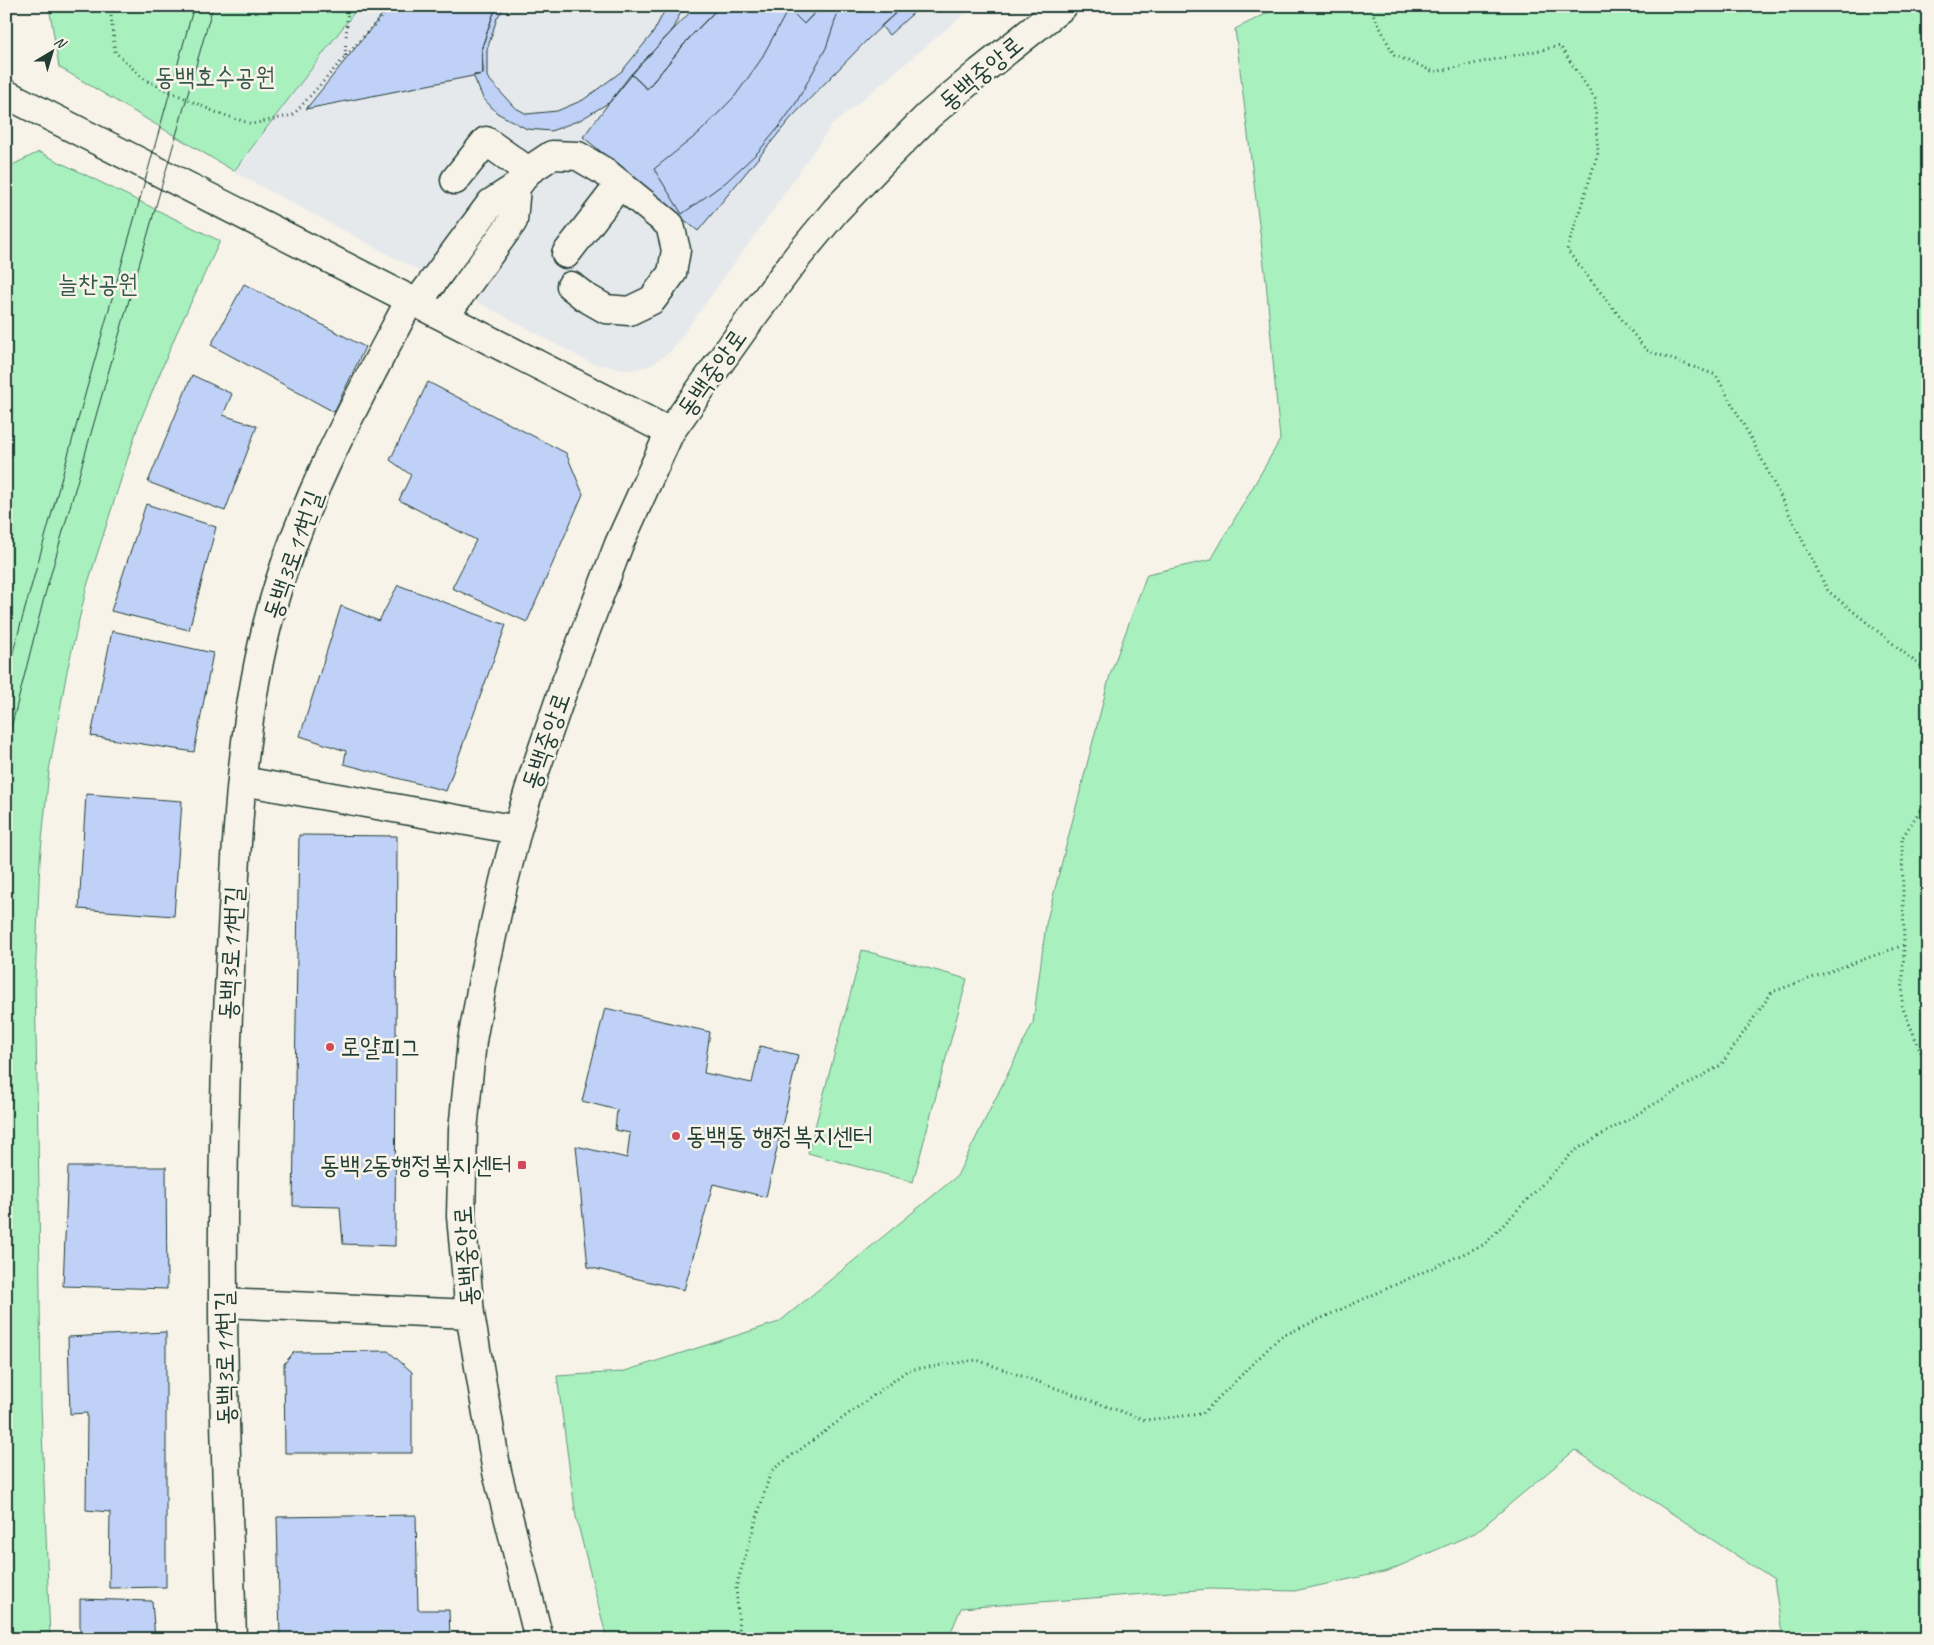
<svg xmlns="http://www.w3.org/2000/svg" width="1934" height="1645" viewBox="0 0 1934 1645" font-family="Caveat,'Poor Story',sans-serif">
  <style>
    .built { fill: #e6e9ec }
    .green { fill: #a8f1bf; stroke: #64977a }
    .building { fill: #c0d1f7; stroke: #1f3d34 }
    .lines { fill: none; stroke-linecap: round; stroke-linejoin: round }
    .minor-casing { stroke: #1f3d34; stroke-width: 31 }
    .path { stroke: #1f3d34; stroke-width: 3; stroke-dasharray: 1 4; stroke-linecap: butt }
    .minor { stroke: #f7f3e8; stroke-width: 28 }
    .tram { stroke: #1f3d34; stroke-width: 1 }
    .poi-dot { fill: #d1495b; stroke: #f7f3e8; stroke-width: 2 }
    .labels { text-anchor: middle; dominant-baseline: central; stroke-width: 5; stroke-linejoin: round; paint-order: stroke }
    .street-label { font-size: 25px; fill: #1f3d34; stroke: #f7f3e8 }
    .park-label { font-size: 25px; fill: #345849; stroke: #f7f3e8 }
    .poi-label { font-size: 25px; fill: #1f3d34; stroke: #f7f3e8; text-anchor: start }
  </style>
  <rect width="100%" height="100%" fill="#f7f3e8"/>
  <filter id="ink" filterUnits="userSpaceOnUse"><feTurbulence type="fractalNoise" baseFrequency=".02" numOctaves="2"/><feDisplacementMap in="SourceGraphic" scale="10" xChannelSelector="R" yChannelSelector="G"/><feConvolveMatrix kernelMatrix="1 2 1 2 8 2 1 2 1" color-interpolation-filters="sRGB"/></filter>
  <g filter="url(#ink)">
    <!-- built -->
    <path class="built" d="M359,6H974L831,126L773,210L671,351L650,366L629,370L593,364L234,172Z"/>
    <!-- green -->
    <path class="green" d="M49,6H359L234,171L59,67Z
      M1282,6H1928V1639H1783L1774,1580L1575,1450L1475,1533L1388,1571L1294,1591L1210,1589L961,1608L948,1639H607L576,1517L557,1376L622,1372L779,1322L957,1176L1033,1023L1046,924L1110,675L1147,574L1211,560L1280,440L1266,281L1235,29Z
      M39,152L220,241L177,332L138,426L87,586L67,671L49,771L40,860L35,982L39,1190L41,1404L50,1639H6V168Z
      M862,950L967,979L913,1182L808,1153Z"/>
    <!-- building -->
    <path class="building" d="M389,6H498L493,15L482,47L483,74L306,109Z
      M498,6H505L497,18L487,50V77L514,107L527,114L557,111L583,100L622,71L653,33L667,6H684L671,32L640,65L610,102L580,120L551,131L527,129L497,113L483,98L473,75L483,74L482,47L493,15Z
      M696,6H720L691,36L647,89L631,74Z
      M720,6H786L804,24L821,6H903L868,39L791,118L698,231L583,137L631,74L647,89L691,36Z
      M786,6H821L804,24Z
      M790,6H840L826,48L796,103L779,127L758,152L726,182L682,214L654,169L699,133L735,96L760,61Z
      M903,6H921L889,35L881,26Z
      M244,284L365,347L334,412L211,345Z
      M192,375L232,394L223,415L257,426L225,511L148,482Z
      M428,382L566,453L583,494L527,622L452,588L476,540L399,500L411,475L390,460Z
      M146,504L216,527L189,630L111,611Z
      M398,585L506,625L446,791L344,764L346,751L300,736L341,606L379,621Z
      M112,631L213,653L194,752L91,736Z
      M86,794L182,801L174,916L79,909Z
      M299,835L397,836L395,1246L343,1244L340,1207L293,1206Z
      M605,1008L710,1032L704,1073L752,1083L760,1046L798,1055L766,1197L713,1184L684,1290L588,1267L576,1146L627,1158L630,1133L615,1130L617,1110L582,1101Z
      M68,1167H166L167,1289L63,1286Z
      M166,1332V1587L109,1588L110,1512L86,1510L87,1413L70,1414L68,1337Z
      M388,1351L412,1372V1453H285L284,1364L294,1352Z
      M416,1515L418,1610H449L450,1639H280L277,1517Z
      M80,1599L152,1601L155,1639H80Z"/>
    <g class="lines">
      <defs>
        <path id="minor" d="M6,94L670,432
          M455,180L486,141L528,171
          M566,254L620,184
          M417,303L491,203L516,187L528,171L552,155L578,156L605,172L670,225L676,250L672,273L652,300L629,311L606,309L585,297L571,286
          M444,317L513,221L516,187
          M242,781L517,830
          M223,1303L470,1314
          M232,1639C229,1526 223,1413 223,1301C222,1184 225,1066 231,949C237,835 241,718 272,607C302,499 358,399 410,300
          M539,1639L497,1472L470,1314L461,1216L463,1130L472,1041L486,963L504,881L517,830L534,774L563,690L619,544L670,432L750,320L798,256L836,210L883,161L928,116L980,72L1063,6"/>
      </defs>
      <!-- minor casing -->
      <use href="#minor" class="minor-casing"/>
      <!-- path -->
      <path class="path" d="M110,6L115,52L145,80L215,112L252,124L293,115L391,6
        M1369,6L1394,55L1434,72L1560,46L1595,99L1598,153L1567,250L1646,350L1716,375L1754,444L1828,591L1928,672
        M345,56L348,6
        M1928,798L1902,838L1904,945L1902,1006L1928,1069
        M740,1639L736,1587L771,1471L908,1370L977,1360L1145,1420L1202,1414L1280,1337L1485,1244L1574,1151L1721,1065L1772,992L1904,945"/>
      <!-- minor -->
      <use href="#minor" class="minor"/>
      <!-- tram -->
      <path class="tram" d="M6,686L14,648L194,6
        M6,748L44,598L213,6"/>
    </g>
  </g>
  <!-- markers -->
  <g class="poi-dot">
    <circle cx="330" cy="1047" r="5"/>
    <circle cx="676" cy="1136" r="5"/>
    <rect x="517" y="1160" width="10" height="10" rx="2.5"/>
  </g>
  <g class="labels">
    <!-- street labels -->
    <g class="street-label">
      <text transform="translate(981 73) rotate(-40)">동백중앙로</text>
      <text transform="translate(712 373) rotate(-55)">동백중앙로</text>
      <text transform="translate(293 555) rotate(-71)">동백3로11번길</text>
      <text transform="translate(546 741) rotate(-71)">동백중앙로</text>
      <text transform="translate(231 953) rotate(-87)">동백3로11번길</text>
      <text transform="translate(466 1256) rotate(-94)">동백중앙로</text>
      <text transform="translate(225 1358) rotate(-91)">동백3로11번길</text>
    </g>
    <!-- park labels -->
    <g class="park-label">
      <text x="215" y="77">동백호수공원</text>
      <text x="98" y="284">늘찬공원</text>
    </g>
    <!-- poi labels -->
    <g class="poi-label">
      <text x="340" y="1047">로얄피그</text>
      <text x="686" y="1136">동백동 행정복지센터</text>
      <text x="512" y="1165" text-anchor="end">동백2동행정복지센터</text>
    </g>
  </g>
  <!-- margin -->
  <rect width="1934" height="1645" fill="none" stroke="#f7f3e8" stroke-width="25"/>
  <rect x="12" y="12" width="1909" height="1620" fill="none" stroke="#1f3d34" stroke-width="2" filter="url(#ink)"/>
  <!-- north arrow -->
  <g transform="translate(52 52) rotate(38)" stroke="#f7f3e8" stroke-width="4" paint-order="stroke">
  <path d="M0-4L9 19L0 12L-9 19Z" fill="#1f3d34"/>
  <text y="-8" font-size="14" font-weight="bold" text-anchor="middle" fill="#1f3d34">N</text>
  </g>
</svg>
